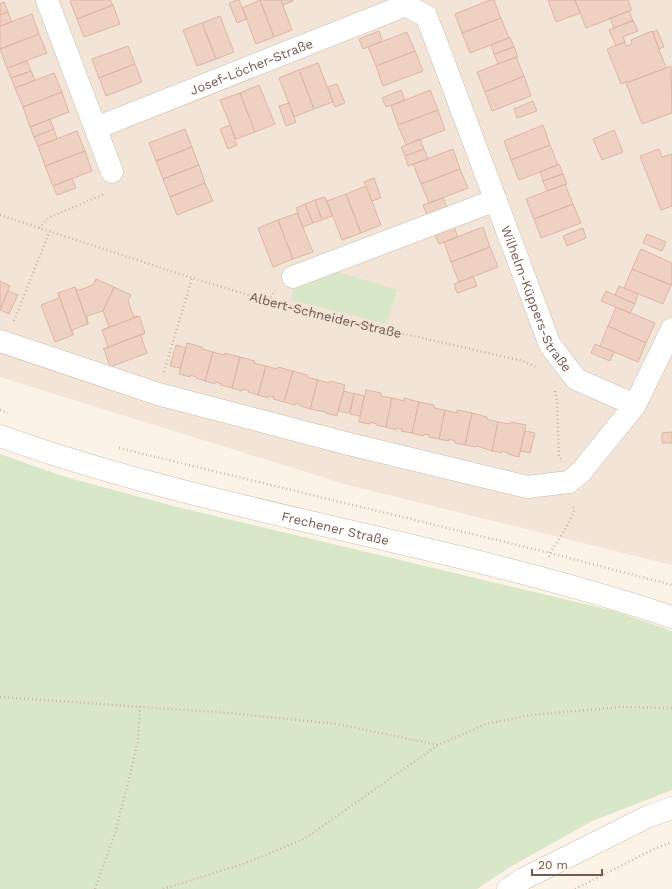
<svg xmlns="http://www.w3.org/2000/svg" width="672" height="889" viewBox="0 0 672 889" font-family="'Work Sans',sans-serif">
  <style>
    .residential { fill: #f2e4d7 }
    .green { fill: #d7e7c7 }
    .building { fill: #eed1c2; stroke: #dfb6a4 }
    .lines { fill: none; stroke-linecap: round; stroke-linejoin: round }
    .street-casing { stroke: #ccbaaf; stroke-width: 23 }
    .secondary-casing { stroke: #d0bcb0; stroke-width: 23 }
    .path { stroke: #d3b4a5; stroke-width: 2.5; stroke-dasharray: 1 3; stroke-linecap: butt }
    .street { stroke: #fff; stroke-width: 22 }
    .secondary { stroke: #fff; stroke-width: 22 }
    .labels { text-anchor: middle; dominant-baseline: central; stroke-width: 3; stroke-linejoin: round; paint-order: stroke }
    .street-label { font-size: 13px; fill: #73594e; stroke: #fef7ee }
  </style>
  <rect width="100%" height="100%" fill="#fbf2e8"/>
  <!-- residential -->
  <path class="residential" d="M0,0H672V565L348,485L0,377Z"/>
  <!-- green -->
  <path class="green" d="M338,272L397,290L387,324L291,300L293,289Z
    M0,454L62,476L173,506L614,611L672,631V790L592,821L510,867L477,889H0Z"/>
  <!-- building -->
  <path class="building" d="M72,0H110L113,5L77,19L70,1Z
    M237,0H239L247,19L237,23L229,3Z
    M260,0L274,37L256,44L242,8Z
    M260,0H281L292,30L274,37Z
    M281,0H292L293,1L283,5Z
    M490,0H494L501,18L462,33L455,14Z
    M548,0H575L580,13L556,22Z
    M575,0H628L632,10L586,28Z
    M4,2L8,12L0,15V4Z
    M113,5L120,24L84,37L77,19Z
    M629,11L633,21L614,28L610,18Z
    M8,12L12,22L0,26V15Z
    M32,14L39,34L0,49V26Z
    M220,16L234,52L216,59L202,23Z
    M501,18L509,38L470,53L462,33Z
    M633,20L638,31L623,37L625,42L616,46L609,30Z
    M202,23L216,59L197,66L183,30Z
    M657,30L664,47L659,49L653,32Z
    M379,31L382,41L363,49L359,39Z
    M652,31L666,68L626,83V82L621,84L607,49L625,42L626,46L632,44L631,40Z
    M407,32L415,51L376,66L368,47Z
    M39,34L47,53L7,68L0,49Z
    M510,37L514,47L494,54L491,45Z
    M128,46L135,64L99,78L92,59Z
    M514,47L518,57L498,64L494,54Z
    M415,51L423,71L383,86L376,66Z
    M516,57L524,76L485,92L477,72Z
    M27,61L31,71L11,78L7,68Z
    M318,63L333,102L314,109L299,70Z
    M135,64L142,82L106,96L99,78Z
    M671,66L672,113L642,124L626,83Z
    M299,70L314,109L294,117L279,78Z
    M31,71L35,80L15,88L11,78Z
    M54,73L62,92L23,107L15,88Z
    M524,76L531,96L492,111L485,92Z
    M337,84L345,103L335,107L328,87Z
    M259,85L275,124L255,132L240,93Z
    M401,90L405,100L386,107L382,98Z
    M430,90L438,110L398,125L391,106Z
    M62,92L69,112L30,127L23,107Z
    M240,93L255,132L236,139L220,100Z
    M533,101L537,111L517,118L514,109Z
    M289,103L296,122L286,126L279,106Z
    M438,110L445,130L406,145L398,125Z
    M50,119L54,129L34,137L30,127Z
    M230,125L237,145L228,149L220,129Z
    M543,125L550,145L511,160L504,141Z
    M54,129L57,139L38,146L34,137Z
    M185,129L192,147L156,161L149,143Z
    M614,130L623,152L602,160L593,139Z
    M77,131L85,151L45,166L38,146Z
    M420,139L424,149L405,156L401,147Z
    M550,145L558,165L519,180L511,160Z
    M192,147L199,165L163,179L156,161Z
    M424,149L428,159L408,166L405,156Z
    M453,149L460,169L421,184L413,164Z
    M659,149L662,157L672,154V206L661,210L640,156Z
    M85,151L92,171L53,186L45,166Z
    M559,164L563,174L543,181L540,172Z
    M199,165L205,183L170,197L163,179Z
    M460,169L468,188L429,203L421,184Z
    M563,174L567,184L547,191L543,181Z
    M72,178L76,188L57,195L53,186Z
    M374,178L381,198L372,201L364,182Z
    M205,183L213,201L177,215L170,197Z
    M565,184L573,204L534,219L526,199Z
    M366,186L381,225L361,233L346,194Z
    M346,194L361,233L342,240L327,201Z
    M325,197L332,216L322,220L315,200Z
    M443,198L447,207L427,215L423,205Z
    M315,200L322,220L313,223L305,204Z
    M305,204L313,223L303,227L296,208Z
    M573,204L581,223L541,238L534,219Z
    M297,213L313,252L293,259L278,220Z
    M278,220L293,259L273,267L258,228Z
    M454,227L458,237L439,244L435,235Z
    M483,227L490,247L451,262L444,242Z
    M583,228L586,238L567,246L563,236Z
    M647,234L666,242L662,251L643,243Z
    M490,247L498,267L459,282L451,262Z
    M641,249L672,263V282L671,285L632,269Z
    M632,269L671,285L663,304L624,288Z
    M473,276L477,286L457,293L454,284Z
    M96,279L114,287L103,311L87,316L88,324L75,287L77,291L93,285Z
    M0,281L10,286L0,309Z
    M619,286L638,294L635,304L615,295Z
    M75,287L88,324L72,330L73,335L58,293Z
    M114,287L131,295L128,301L134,317L139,316L102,330L109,327L103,311Z
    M8,291L18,295L9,314L0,310Z
    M606,291L635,304L630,313L601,301Z
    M58,293L73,335L55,342L41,305L59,298Z
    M616,307L655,323L646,343L608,326Z
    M139,316L145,333L103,349L108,347L102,330Z
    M608,326L646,343L638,362L600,346Z
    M145,333L141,336L147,353L110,367L104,349Z
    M187,343L202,347V349L213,352L205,381L196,378V377L190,375V377L179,374Z
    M595,344L614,352L610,361L591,353Z
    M176,345L186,348L180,368L170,366Z
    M213,352L225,355V353L240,357L232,388L221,385V384L216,382L215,384L205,381Z
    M240,357L255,361L254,363L266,366L258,395L248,392L249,391L243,389L242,391L232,388Z
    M266,366L277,369L278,367L293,371L284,402L273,399L274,397L268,396V398L258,395Z
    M293,371L307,375V377L318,380L310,409L301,406V405L295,403V405L284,402Z
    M318,380L329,383L330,381L345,385L337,416L326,413V412L310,409Z
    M366,390L381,393V396L392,398L386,427L376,425L377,424L370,422V424L359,422Z
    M344,391L354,394L349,413L338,411Z
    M354,393L364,396L360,416L350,414Z
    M392,398L404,401V398L419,402L412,433L401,431L402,429L396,428V430L386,427Z
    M419,402L434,405V408L445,410L439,439L429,437V435L424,434L423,436L412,433Z
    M445,410L457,413V410L472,413L465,445L455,443V441L449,439V441L439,439Z
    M472,413L487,417V419L498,422L492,451L477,446L476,447L465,445Z
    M498,422L510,424L511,422L526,425L519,457L508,454V453L502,451V453L492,451Z
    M525,431L535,433L530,453L520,451Z
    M672,432V443H662V433Z"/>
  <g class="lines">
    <defs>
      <g id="street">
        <path d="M47,0L112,172"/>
        <path id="s2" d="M404,0L406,5L426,16L434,36L550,345L576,379L635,405"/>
        <path id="s3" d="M96,128L406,5"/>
        <path d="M293,277L496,200"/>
        <path d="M0,341L158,394L349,444L527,487L569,482L581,472L635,405L672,329"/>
      </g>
      <g id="secondary">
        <path id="s4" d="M0,436C219,514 452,543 672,617"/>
        <path d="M508,889L523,879L649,816L672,808"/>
      </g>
    </defs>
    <!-- street casing -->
    <use href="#street" class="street-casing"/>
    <!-- secondary casing -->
    <use href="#secondary" class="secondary-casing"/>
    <!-- path -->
    <g class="path">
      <path id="s1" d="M0,215L192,278L269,301L348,321L523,361L538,368"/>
      <path d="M39,228L48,218L102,195L103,192"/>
      <path d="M269,301L274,292L276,291"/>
      <path d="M14,321L49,233"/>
      <path d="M164,372L192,278"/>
      <path d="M555,391L557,401L559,456L561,459"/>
      <path d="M0,410L8,413"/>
      <path d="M119,448L550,553L672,585"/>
      <path d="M549,557L550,553L566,528L574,512L573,504"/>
      <path d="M0,697L229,713L337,724L438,745"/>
      <path d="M95,889L115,833L128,783L138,741L140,707"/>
      <path d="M163,889L243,864L304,839L438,745L486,724L530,715L622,707L672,708"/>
      <path d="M575,889L654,849L672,842"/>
    </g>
    <!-- street -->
    <use href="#street" class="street"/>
    <!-- secondary -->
    <use href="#secondary" class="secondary"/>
  </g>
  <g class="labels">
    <!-- street labels -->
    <g class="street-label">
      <text stroke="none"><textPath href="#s3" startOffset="167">Josef-Löcher-Straße</textPath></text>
      <text stroke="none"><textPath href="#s2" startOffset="332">Wilhelm-Küppers-Straße</textPath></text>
      <text stroke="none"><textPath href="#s1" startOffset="341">Albert-Schneider-Straße</textPath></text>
      <text stroke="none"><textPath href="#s4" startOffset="348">Frechener Straße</textPath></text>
    </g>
  </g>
  <!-- scale -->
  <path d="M532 869v6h70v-6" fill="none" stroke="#73594e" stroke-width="2"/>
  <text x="538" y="869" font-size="12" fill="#73594e" stroke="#fef7ee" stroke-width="3" paint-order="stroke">20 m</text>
</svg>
